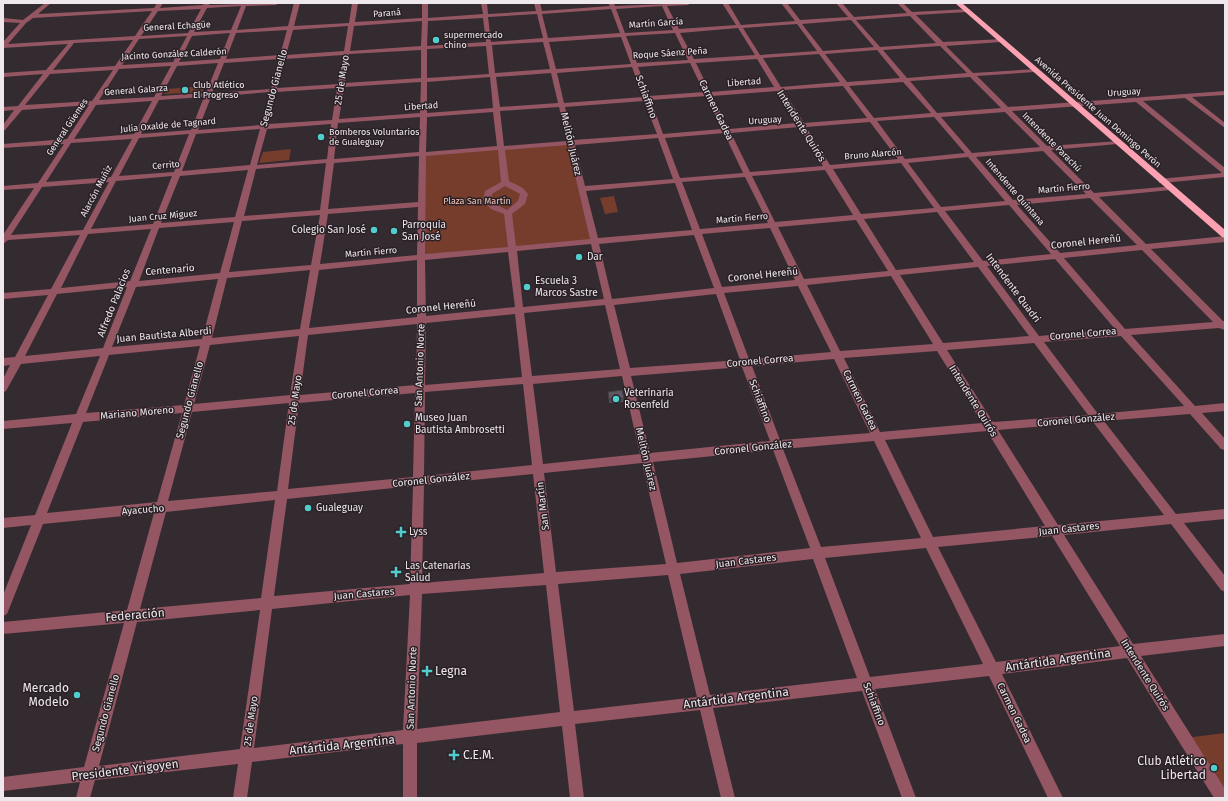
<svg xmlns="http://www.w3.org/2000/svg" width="1228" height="801" viewBox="0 0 1228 801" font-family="'Fira Sans',sans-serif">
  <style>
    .green { fill: #763c2c }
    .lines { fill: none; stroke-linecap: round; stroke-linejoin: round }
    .minor { fill: #935662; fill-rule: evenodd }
    .highway { fill: #fca1b2; fill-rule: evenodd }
    .wall { fill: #504b53 }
    .building { fill: #5d5761; stroke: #413d44 }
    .poi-dot { fill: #52cdcd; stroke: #2a2127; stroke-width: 1.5 }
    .labels { text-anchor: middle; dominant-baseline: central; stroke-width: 3; stroke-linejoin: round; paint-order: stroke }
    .far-street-label { font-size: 9px; fill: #eee7eb; stroke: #2a2127 }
    .far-poi-label { font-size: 9px; fill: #eee7eb; stroke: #2a2127; text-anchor: start }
    .far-park-label { font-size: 9px; fill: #f5c3b5; stroke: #2a2127 }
    .street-label { font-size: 10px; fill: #eee7eb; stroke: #2a2127 }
    .poi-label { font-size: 10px; fill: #eee7eb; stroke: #2a2127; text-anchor: start }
    .near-street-label { font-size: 12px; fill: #eee7eb; stroke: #2a2127 }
    .near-poi-label { font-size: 12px; fill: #eee7eb; stroke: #2a2127; text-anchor: start }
  </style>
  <rect width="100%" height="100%" fill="#342b31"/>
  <!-- green -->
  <path class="green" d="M205,86L203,91L201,92L164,94L167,89Z
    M571,143L594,242L421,258L423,154Z
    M291,149L289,160L259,163L263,152Z
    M614,196L618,212L605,214L600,198Z
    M1225,733V798L1185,738Z"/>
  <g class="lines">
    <!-- minor -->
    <path class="minor" d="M45,3H51L38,14L154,8L157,3H163L160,8L203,5L204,3H210L209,5L279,3L276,5L246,6L237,30L288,26L294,3H300L294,26L349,23L352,3H358L355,22L422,18V3H428V18L483,14L481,3H487L488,14L536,11L534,3H540L542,11L610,6L608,3H614L615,6L691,3L688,5L667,6L679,29L736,25L722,3H728L741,25L795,21L781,3H787L800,20L848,17L836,3H842L854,17L907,13L897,3H903L912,12L969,9L970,10L967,12L916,15L943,42L1003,39L1004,40L1001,42L946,46L973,73L1037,69V71L1035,72L977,76L1008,107L1225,91V95L1192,97L1225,123V128L1185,98L1143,101L1225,168V177L1162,183H1159V179L1222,173L1136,102L1012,111L1047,146L1120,141V143L1118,144L1051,150L1094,193L1174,186V190H1171L1099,197L1146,244L1225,236V242L1151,249L1223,321H1225V330L1219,328L1131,335L1195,406L1225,403V411L1202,413L1225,439V450L1221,449L1190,414L1104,421L1176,514L1225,509V519L1184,523L1225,576V592L1221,590L1171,524L1064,535L1133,644L1225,634V646L1141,656L1225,789V798H1214L1127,658L1002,674L1063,798H1048L989,676L875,689L916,798H902L862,691L713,708L735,798H721L700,710L575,724L584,798H570L562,726L417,743V798H403V744L252,762L247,798H233L238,764L95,780L90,798H76L80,782L3,791V777L84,767L124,623L3,634V622L127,610L154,513L43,524L7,614L3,616V595L31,525L3,528V518L35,515L72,423L3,429V421L76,414L100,356L21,364L6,391L3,392V379L10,365L3,366V358L15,357L48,295L3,299V293L51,289L80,235L8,240L3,244V235L34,188L3,190V186L38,183L64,144L3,148V144L67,139L89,105L22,110L5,130L3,131V125L14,110L3,111V107L18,106L43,74L3,77V73L46,70L68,44L3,48V42L20,23L3,22V18L23,20ZM241,6L231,30L194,32L207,8ZM662,6L673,30L625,33L616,9ZM201,9L188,33L141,36L158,11ZM611,9L620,33L548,38L542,14ZM152,11L135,36L8,44L26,23L33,18ZM537,14L543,38L491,42L488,17ZM910,16L936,43L880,47L856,20ZM483,18L486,42L427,46L428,21ZM851,20L874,47L823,51L802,24ZM422,21L421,46L350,51L354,26ZM797,24L817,51L760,55L743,28ZM348,26L344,51L286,55L293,30ZM738,28L755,55L694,59L680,33ZM287,30L280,55L226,59L236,33ZM230,33L220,59L179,62L192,36ZM675,33L688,60L637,63L626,36ZM187,36L173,62L122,65L139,39ZM621,37L631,64L556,69L549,42ZM133,40L115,66L53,70L74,43ZM543,42L550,69L495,73L492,45ZM486,46L489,74L427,78V49ZM940,46L967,73L907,78L883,50ZM421,50V78L345,83L349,54ZM877,50L900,78L847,82L825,54ZM819,54L840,82L781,87L763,58ZM343,55L338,84L277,88L285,59ZM279,59L271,89L212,93L224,63ZM757,59L774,87L710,92L696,63ZM218,63L206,93L161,96L177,66ZM690,63L704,92L649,96L638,67ZM171,66L154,97L99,100L119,69ZM632,67L643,97L564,103L557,73ZM113,70L92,101L25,105L50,74ZM551,73L558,103L500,107L496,77ZM490,77L493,108L427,113V82ZM970,77L1001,108L937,113L910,81ZM421,82L420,113L339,119L344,87ZM903,82L931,113L874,118L849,86ZM843,86L867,118L804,123L783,90ZM337,88L332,120L268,124L276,92ZM777,91L797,123L729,129L712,96ZM270,92L261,125L198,130L211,97ZM706,96L722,129L663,134L651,100ZM204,97L191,130L141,134L159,100ZM152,101L134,134L74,139L96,105ZM644,101L657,134L573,140L565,107ZM559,107L567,141L504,146L500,111ZM493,112L497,146L426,152L427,117ZM1005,112L1040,147L972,153L941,117ZM420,117L419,152L334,159L338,123ZM934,117L965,153L905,159L877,121ZM870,122L898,159L830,165L806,127ZM331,124L327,159L257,165L267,129ZM799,127L823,166L750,172L731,133ZM260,129L250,165L182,171L196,134ZM724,133L743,173L680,178L665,138ZM189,134L174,172L119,176L139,138ZM658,138L673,179L585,186L575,145ZM132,139L111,177L46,182L71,143ZM568,145L590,239L516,246L512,214L525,204L528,194L523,188L509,181L505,150ZM498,150L501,182L485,191L483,200L491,209L504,214L508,247L425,254L426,156ZM1043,151L1086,194L1013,200L976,157ZM419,156L418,202L328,209L334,163ZM968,157L1005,201L941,207L908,163ZM326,163L320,210L244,216L256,169ZM901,163L934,208L861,214L833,169ZM248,170L235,217L161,223L180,176ZM825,170L853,215L775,222L752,176ZM172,176L153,224L91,229L116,181ZM745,177L768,223L700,229L682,182ZM109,182L83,230L11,235L42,187ZM675,183L692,230L598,238L586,191ZM505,186L520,194L518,201L507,210L497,205L491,200L492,194ZM1090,198L1137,245L1060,253L1017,205ZM1009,205L1051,254L983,261L945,211ZM418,207L417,255L320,264L328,214ZM937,212L974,262L896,270L864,219ZM320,215L311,265L229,272L242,221ZM856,220L888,271L804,279L778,227ZM234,222L220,273L139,281L159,228ZM770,228L795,280L722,287L702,234ZM151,229L130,281L61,288L88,234ZM694,235L714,288L612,299L599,244ZM591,244L604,299L523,307L517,251ZM1142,250L1213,322L1125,329L1064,258ZM508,252L515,307L426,316L425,260ZM1055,259L1115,329L1039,336L987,266ZM417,260V317L309,328L319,270ZM978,267L1029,336L943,343L900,275ZM310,270L300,329L212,338L227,278ZM891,276L933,344L840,351L807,285ZM218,279L202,339L112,347L136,287ZM798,286L831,352L749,359L724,293ZM127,287L103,348L25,356L57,294ZM716,294L740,360L630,368L614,305ZM605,305L620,369L532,376L524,313ZM515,314L522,377L425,385L426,323ZM417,324L416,385L300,395L308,335ZM299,336L290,395L194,404L210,345ZM1121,336L1184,406L1098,414L1044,342ZM1034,343L1088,415L993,422L947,350ZM200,346L184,405L86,413L109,355ZM937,351L982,423L880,432L844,358ZM834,359L870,433L780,440L752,366ZM742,367L770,441L650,453L631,376ZM622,376L640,454L543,464L533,384ZM523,384L532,465L424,476L425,392ZM415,393L413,477L288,489L299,403ZM289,403L277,491L168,501L192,412ZM182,413L157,502L47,513L83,422ZM1093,422L1164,515L1058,525L998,430ZM987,431L1045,526L933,537L885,440ZM874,441L921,538L821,547L783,449ZM773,450L810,548L677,563L653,462ZM642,463L666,564L556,572L544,473ZM533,474L544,573L422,583L424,485ZM413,486L410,584L274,596L287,499ZM275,500L261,598L140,609L166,512ZM1052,536L1120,646L996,662L938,547ZM926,548L983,664L870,677L825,558ZM813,559L857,678L710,695L680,574ZM668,575L697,697L574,711L558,584ZM546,585L560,712L417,729L422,594ZM410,595L403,730L254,748L272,609ZM260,610L240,749L99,766L137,622Z"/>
    <!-- highway -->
    <path class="highway" d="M955,3H962L1225,230V238L1222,237Z"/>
  </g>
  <!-- wall -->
  <path class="wall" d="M608,392L624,398V402L609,403Z"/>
  <!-- building -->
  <path class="building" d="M622,390L624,398L609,399L608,392Z"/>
  <!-- markers -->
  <g class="poi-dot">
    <circle cx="436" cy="40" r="4"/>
    <circle cx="185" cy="90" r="4"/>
    <circle cx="321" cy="137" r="4"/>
    <circle cx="374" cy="230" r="4"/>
    <circle cx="394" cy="231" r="4"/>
    <circle cx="579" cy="257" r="4"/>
    <circle cx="527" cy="287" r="4"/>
    <circle cx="616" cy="399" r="4"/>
    <circle cx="407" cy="424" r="4"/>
    <circle cx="308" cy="508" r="4"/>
    <path d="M399 526h4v4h4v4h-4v4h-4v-4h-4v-4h4z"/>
    <path d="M394 566h4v4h4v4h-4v4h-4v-4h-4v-4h4z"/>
    <path d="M425 665h4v4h4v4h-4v4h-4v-4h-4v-4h4z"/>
    <circle cx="77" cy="695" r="4"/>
    <path d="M452 749h4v4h4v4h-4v4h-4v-4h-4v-4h4z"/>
    <circle cx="1214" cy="768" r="4"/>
  </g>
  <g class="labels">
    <!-- far-street labels -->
    <g class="far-street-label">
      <text transform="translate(387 13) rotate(-4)">Paraná</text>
      <text transform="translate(656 23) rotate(-4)">Martín García</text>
      <text transform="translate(177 26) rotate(-3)">General Echagüe</text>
      <text transform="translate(670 53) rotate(-4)">Roque Sáenz Peña</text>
      <text transform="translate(174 54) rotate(-3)">Jacinto González Calderón</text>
      <text transform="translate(744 82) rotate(-4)">Libertad</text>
      <text transform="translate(136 90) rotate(-4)">General Galarza</text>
      <text transform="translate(1124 92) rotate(-4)">Uruguay</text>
      <text transform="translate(421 106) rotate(-4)">Libertad</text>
      <text transform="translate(1098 112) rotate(41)">Avenida Presidente Juan Domingo Perón</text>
      <text transform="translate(765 120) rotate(-4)">Uruguay</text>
      <text transform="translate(168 125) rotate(-5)">Julia Oxalde de Tagnard</text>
      <text transform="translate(67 127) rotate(-56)">General Güemes</text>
      <text transform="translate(1052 142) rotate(45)">Intendente Parachú</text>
      <text transform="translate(873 154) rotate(-5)">Bruno Alarcón</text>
      <text transform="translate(166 165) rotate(-5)">Cerrito</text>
      <text transform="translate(1064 188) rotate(-5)">Martín Fierro</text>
      <text transform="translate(96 191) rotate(-62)">Alarcón Muñiz</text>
      <text transform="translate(1015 192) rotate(49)">Intendente Quintana</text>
      <text transform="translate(163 216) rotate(-5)">Juan Cruz Míguez</text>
      <text transform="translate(742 218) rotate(-5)">Martín Fierro</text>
      <text transform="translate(371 252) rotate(-5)">Martín Fierro</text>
    </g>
    <!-- far-poi labels -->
    <g class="far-poi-label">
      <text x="444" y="35">supermercado<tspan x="444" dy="10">chino</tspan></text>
      <text x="193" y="85">Club Atlético<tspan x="193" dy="10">El Progreso</tspan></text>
      <text x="329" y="132">Bomberos Voluntarios<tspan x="329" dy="10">de Gualeguay</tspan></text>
    </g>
    <!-- far-park labels -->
    <g class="far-park-label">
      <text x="477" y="201">Plaza San Martín</text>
    </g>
    <!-- street labels -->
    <g class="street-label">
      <text transform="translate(342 80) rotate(-81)">25 de Mayo</text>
      <text transform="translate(274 88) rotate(-75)">Segundo Gianello</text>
      <text transform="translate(646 97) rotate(70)">Schiaffino</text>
      <text transform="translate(716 110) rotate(64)">Carmen Gadea</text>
      <text transform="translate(801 126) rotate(58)">Intendente Quirós</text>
      <text transform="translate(571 144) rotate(77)">Melitón Juárez</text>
      <text transform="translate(1086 242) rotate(-6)">Coronel Hereñú</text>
      <text transform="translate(170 270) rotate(-5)">Centenario</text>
      <text transform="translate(763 275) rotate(-6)">Coronel Hereñú</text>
      <text transform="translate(1013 288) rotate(53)">Intendente Quadri</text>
      <text transform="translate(114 303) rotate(-68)">Alfredo Palacios</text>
      <text transform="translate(441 307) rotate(-6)">Coronel Hereñú</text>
      <text transform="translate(1083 334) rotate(-5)">Coronel Correa</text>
      <text transform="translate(164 335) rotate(-5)">Juan Bautista Alberdi</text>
      <text transform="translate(760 361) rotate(-5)">Coronel Correa</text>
      <text transform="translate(420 365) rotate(-88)">San Antonio Norte</text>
      <text transform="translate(365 393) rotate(-5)">Coronel Correa</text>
      <text transform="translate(190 400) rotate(-75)">Segundo Gianello</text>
      <text transform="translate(295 400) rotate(-82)">25 de Mayo</text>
      <text transform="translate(860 400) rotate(64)">Carmen Gadea</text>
      <text transform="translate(760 401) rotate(69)">Schiaffino</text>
      <text transform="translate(973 401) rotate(58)">Intendente Quirós</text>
      <text transform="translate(137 413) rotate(-5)">Mariano Moreno</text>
      <text transform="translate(1076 420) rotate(-5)">Coronel González</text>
      <text transform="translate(753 448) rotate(-6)">Coronel González</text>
      <text transform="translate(646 459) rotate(77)">Melitón Juárez</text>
      <text transform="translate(431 480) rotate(-6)">Coronel González</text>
      <text transform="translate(543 506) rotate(-97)">San Martín</text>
      <text transform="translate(143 510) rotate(-5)">Ayacucho</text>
      <text transform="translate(1069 529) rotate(-6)">Juan Castares</text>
      <text transform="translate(746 561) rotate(-7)">Juan Castares</text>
      <text transform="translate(364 594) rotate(-5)">Juan Castares</text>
      <text transform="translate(1145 675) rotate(58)">Intendente Quirós</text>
      <text transform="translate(412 688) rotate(-88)">San Antonio Norte</text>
      <text transform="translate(874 704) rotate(69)">Schiaffino</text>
      <text transform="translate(106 713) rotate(-75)">Segundo Gianello</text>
      <text transform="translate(1014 713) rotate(64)">Carmen Gadea</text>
      <text transform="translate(251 721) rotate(-82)">25 de Mayo</text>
    </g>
    <!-- poi labels -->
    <g class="poi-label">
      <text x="402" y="225">Parroquia<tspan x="402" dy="12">San José</tspan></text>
      <text x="366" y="230" text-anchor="end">Colegio San José</text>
      <text x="587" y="257">Dar</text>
      <text x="535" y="281">Escuela 3<tspan x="535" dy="12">Marcos Sastre</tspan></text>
      <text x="624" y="393">Veterinaria<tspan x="624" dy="12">Rosenfeld</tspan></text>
      <text x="415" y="418">Museo Juan<tspan x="415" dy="12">Bautista Ambrosetti</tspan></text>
      <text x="316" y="508">Gualeguay</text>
      <text x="409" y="532">Lyss</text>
      <text x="405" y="566">Las Catenarias<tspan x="405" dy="12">Salud</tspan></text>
    </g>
    <!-- near-street labels -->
    <g class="near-street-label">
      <text transform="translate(135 615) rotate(-5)">Federación</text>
      <text transform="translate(1058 660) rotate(-8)">Antártida Argentina</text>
      <text transform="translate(736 698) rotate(-7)">Antártida Argentina</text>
      <text transform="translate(342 745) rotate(-6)">Antártida Argentina</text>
      <text transform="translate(125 770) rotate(-7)">Presidente Yrigoyen</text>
    </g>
    <!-- near-poi labels -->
    <g class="near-poi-label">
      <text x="435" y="671">Legna</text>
      <text x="69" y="688" text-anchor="end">Mercado<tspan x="69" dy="14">Modelo</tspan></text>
      <text x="463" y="755">C.E.M.</text>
      <text x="1206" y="761" text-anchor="end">Club Atlético<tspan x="1206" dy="14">Libertad</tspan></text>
    </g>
  </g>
  <!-- border -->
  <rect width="1228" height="801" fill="none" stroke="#eee7eb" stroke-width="8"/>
</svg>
